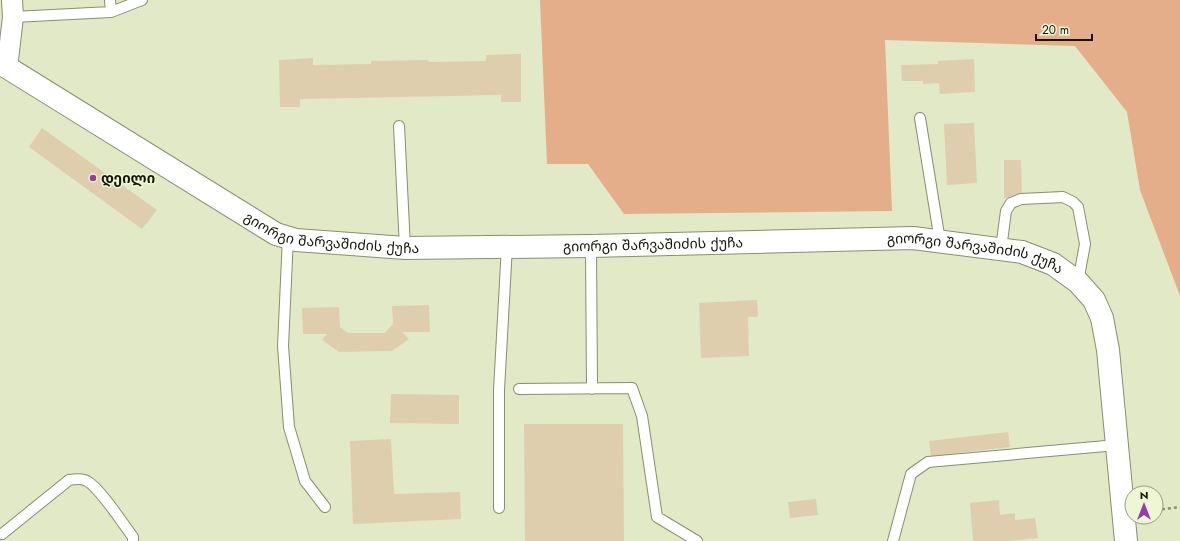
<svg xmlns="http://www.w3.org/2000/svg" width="1180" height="541" viewBox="0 0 1180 541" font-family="Jost,'Noto Sans Georgian',sans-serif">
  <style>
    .green { fill: #e4ae8b }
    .building { fill: #deceae }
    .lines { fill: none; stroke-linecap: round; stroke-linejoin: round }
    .lane-casing { stroke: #898e6f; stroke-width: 12 }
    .street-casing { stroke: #898e6f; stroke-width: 22 }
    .secondary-casing { stroke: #898e6f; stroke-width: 24 }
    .path { stroke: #898d74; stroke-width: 2.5; stroke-dasharray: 3 3; stroke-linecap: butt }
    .lane { stroke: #fff; stroke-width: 10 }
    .street { stroke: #fff; stroke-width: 20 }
    .secondary { stroke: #fff; stroke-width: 22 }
    .poi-dot { fill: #963da9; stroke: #eff6d3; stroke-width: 1.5 }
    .labels { text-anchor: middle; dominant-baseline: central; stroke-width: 3; stroke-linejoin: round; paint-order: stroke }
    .poi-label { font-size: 14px; font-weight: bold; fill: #15170a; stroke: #eff6d3; text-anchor: start }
    .street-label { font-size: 14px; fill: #15170a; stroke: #eff6d3 }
  </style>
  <rect width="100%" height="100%" fill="#e2e9c6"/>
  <!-- green -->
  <path class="green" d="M540,0H1180V296L1140,190L1127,112L1075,46L885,40L892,211L624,214L588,164H547Z"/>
  <!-- building -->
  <path class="building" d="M521,54V102H501V95L300,99V107H280L279,60L313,58V65L371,64V61L428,60L429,62L486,61V55Z
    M974,59L975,92L940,94L939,83L923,84V81H902L901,65L938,64V61Z
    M974,123L977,183L947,185L944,124Z
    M42,128L157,210L142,229L29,147Z
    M1004,160H1021L1022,198H1004Z
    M757,300L758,317H748L749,356L701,358L699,303Z
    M429,305L430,332H402L409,339L392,351L339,352L322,340L327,334H303L302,308L339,307L340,327L348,333H385L393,324L392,306Z
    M391,394L459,395V424L390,423Z
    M524,424H623L624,541H525Z
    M1008,432L1010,447L931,456L929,441Z
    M391,439L394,494L460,492L461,519L353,524L350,441Z
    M816,499L818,515L790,518L788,502Z
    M999,500L1000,515L1015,513V520L1035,518L1038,538L1008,541H973L970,503Z"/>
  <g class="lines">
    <defs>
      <path id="lane" d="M110,0L111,12
        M13,17L111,12L142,0
        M920,118L940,241
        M399,126L405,248
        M288,237L283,346L289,427L305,481L325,507
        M591,246L592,389
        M1001,249L1006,211L1011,203L1021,199L1063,197L1073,202L1078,207L1085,244L1078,282
        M519,389L632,388L642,416L657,517L697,541
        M499,508V390L507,246
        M2,534L69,480C75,479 82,478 87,481C100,488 123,524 133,537V541
        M893,541L911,474L928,462L1117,445"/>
      <path id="street" d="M7,68L13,17L12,0"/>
      <g id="secondary">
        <path id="s1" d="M0,63L276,234L296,240L405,248L591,246L913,238L1022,252L1053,264L1078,282L1094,300L1102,318L1108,350L1126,541"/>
      </g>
    </defs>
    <!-- lane casing -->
    <use href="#lane" class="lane-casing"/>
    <!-- street casing -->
    <use href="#street" class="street-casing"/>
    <!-- secondary casing -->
    <use href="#secondary" class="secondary-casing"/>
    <!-- path -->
    <path class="path" d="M1156,510L1180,507"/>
    <!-- lane -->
    <use href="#lane" class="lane"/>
    <!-- street -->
    <use href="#street" class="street"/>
    <!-- secondary -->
    <use href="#secondary" class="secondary"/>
  </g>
  <!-- markers -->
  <circle class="poi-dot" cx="93" cy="178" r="4"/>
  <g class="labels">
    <!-- poi labels -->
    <g class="poi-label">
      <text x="101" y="178">დეილი</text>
    </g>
    <!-- street labels -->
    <g class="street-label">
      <text stroke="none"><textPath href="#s1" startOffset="379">გიორგი შარვაშიძის ქუჩა</textPath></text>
      <text stroke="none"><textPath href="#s1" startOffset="703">გიორგი შარვაშიძის ქუჩა</textPath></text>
      <text stroke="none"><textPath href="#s1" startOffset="1027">გიორგი შარვაშიძის ქუჩა</textPath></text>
    </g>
  </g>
  <!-- north arrow -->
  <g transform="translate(1144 505)"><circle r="19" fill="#eff6d3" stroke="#989d83"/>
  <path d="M0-3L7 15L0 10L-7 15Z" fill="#963da9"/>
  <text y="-6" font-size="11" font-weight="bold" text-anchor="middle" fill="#15170a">N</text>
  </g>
  <!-- scale -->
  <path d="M1036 34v6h56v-6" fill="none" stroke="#15170a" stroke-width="2"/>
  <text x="1042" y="34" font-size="12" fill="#15170a" stroke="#eff6d3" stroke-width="3" paint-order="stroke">20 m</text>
</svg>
